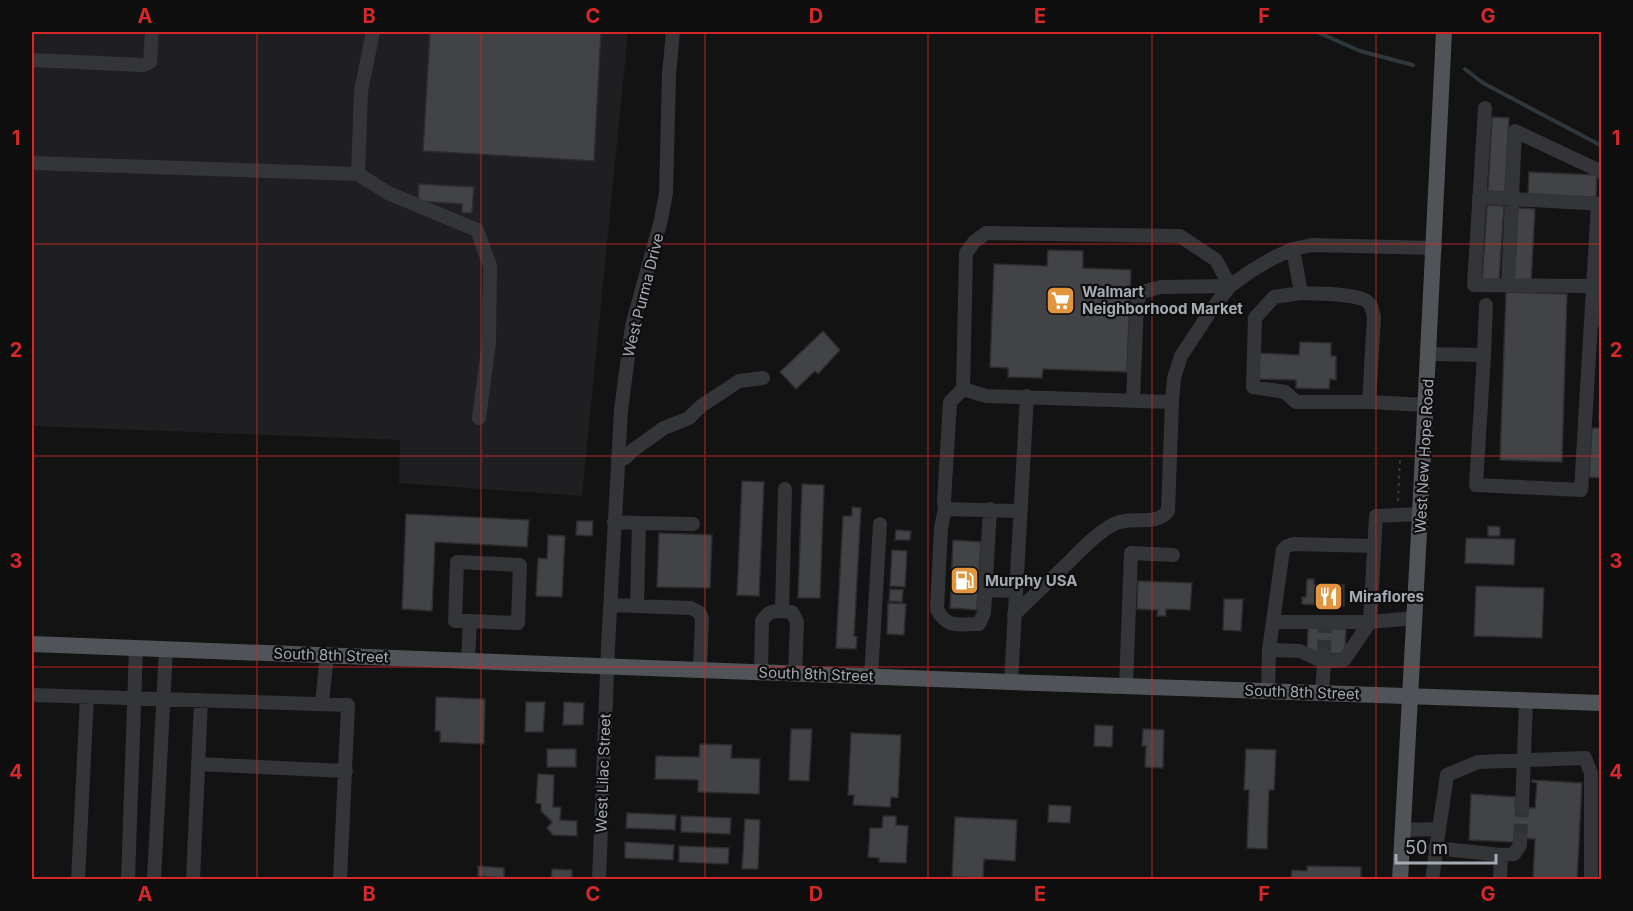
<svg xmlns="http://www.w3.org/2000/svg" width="1633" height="911" viewBox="0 0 1633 911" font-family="Inter,sans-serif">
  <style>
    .built { fill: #1f1f21 }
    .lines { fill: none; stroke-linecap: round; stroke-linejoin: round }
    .stream { stroke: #2d373c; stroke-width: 4 }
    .building { fill: #424347; stroke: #2d2d30; stroke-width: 1.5 }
    .minor-tunnel { stroke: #303134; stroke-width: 14; stroke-dasharray: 14 7; stroke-linecap: butt }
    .path { stroke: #3a3c40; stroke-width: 2; stroke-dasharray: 3 4.5; stroke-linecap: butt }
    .minor { stroke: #343539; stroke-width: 14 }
    .major { stroke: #505357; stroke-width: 16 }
    .grid { fill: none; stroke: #d62828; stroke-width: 1.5; stroke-opacity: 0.55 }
    .labels { text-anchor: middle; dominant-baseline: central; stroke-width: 4.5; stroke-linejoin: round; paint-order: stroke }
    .poi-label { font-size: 15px; font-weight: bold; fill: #a5abb3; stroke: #0e0e0f; text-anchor: start }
    .street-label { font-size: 15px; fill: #a5abb3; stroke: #0e0e0f }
    .neatline { fill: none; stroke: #d62828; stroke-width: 2 }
    .grid-label { font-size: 20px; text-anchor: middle; font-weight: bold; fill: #d62828 }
  </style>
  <rect width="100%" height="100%" fill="#131314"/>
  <!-- built -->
  <path class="built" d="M32,32H628L582,496L399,483L400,440L32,426Z"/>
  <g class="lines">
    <!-- stream -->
    <path class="stream" d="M1317,32L1360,51L1413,65
      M1465,69L1483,83L1602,146"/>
  </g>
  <!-- building -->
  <path class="building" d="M430,32H601L594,161L423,151Z
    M1492,117L1509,118L1505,192L1488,191Z
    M1529,172L1597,175L1596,197L1528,195Z
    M419,184L474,187L472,213H462V204L418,201Z
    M1487,205L1504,206L1499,282L1482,281Z
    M1518,208L1535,209L1531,283L1514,282Z
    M1048,250L1083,251V268L1131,270L1127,372L1043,369L1042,378L1008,377V368L990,367L994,264L1047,266Z
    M1602,265V326H1598Z
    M1506,292L1567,294L1562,462L1500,460Z
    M823,331L840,350L818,374L815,371L796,389L780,372Z
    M1300,342L1331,343V356H1336V380L1330,379L1329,389L1296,388V380L1257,379L1258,353L1299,355Z
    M1602,350V420H1599Z
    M1592,428H1602V478L1589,477Z
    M742,481L764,482L759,596L737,595Z
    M802,484L824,485L820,598H798Z
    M852,507L861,508L854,636L857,637L856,649L836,648L843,516H852Z
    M406,514L529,520L527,547L435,542L432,611L402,609Z
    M577,521H593L592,536L576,535Z
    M1488,526L1500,527V536H1488Z
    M896,530L911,531L910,540H895Z
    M659,533L712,535L710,588L657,587Z
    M548,535L565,536L562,597L536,596L538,558L547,559Z
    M1466,538L1515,539L1514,565L1465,563Z
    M953,540L981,542L977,610L950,608Z
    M892,550L907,551L905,587L890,586Z
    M1307,579H1314V584L1344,585V606L1302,604V597H1306Z
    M1138,581L1192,583L1190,610L1166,609V616H1157L1158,610L1137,609Z
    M1476,586L1544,588L1542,638L1474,636Z
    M890,589L903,590L902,602L889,601Z
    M1224,599H1243L1241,631L1223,630Z
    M888,603L906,604L904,635L887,634Z
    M1308,628L1346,629L1345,654L1307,653Z
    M436,697L485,699L484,744L440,742V731H435Z
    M526,702H545L543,732H525Z
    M564,702L584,703L583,725H563Z
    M1095,725L1113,726L1112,747L1094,746Z
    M791,729H812L809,781L789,780Z
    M1143,729L1164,730L1163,768L1145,767L1146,746H1142Z
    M851,733L901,735L898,798L891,797L890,807L853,805L854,795H848Z
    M700,744L732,745L731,758L760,759L759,794L698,792V780L655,779L656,756L699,757Z
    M547,749H576V767H547Z
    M1246,749L1276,750L1274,790H1269L1267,849L1247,848L1249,790H1244Z
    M538,774L554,775L553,807H561L560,820L577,821V836L553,835L547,828L552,822L541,811V804L536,803Z
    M1532,780L1582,783L1577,880H1533L1535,839L1514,838L1513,842L1469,840L1471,794L1516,797L1515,807L1535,808L1537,783L1532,782Z
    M1049,805L1071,806L1070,823L1048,822Z
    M627,813L676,815L675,830L626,828Z
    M681,816L731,818L730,834L681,832Z
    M883,816H896V825L908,826L906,863L879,862V858L868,857L870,828H882Z
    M955,817L1017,820L1015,861L984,859L983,878L952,877Z
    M745,819L760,820L758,869H742Z
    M625,842L674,845L673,860L625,858Z
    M679,846L729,848L728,864L679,862Z
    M478,866L504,868V878L478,876Z
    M1307,866L1361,867V880H1291L1292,870L1307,871Z
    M552,869L572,870V880H551Z"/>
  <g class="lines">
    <!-- minor-tunnel -->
    <path class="minor-tunnel" d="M1324,654L1325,628
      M1520,838L1522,808"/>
    <!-- path -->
    <path class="path" d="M1398,501L1400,459"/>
    <!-- minor -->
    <path class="minor" d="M373,32L361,91L358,174L388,193L477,230L490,266L489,342L479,418
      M32,60L143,65L150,62L152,32
      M1485,108L1474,285L1592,286
      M32,163L358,174
      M1479,197L1602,204
      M1293,249L1301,293C1318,294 1350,293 1365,300C1372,304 1372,310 1374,317L1369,402L1426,405
      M1508,285L1515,131L1602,172
      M1301,293L1274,297L1255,318L1253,387L1285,392L1296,402H1369
      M1429,354L1484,355L1476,485L1581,490L1598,204
      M1484,355L1486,305
      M963,389L986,396L1172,402
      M618,459L625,458L633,450L664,428L689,418L701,406L739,381L763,378
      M945,509L941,528L937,609C946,629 960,624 979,624L984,613L990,509
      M1020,511L945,509L944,501L950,402L963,389L966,253L974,242L986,233L1180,236L1216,260L1230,286L1161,287L1141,292L1137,303L1133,400
      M614,522L639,523L637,606
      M639,523L693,524
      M985,590L1015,591
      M610,605L691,608L700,613L702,619L700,670
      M782,611L792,612L797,622L795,674
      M1014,615C1031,598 1049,581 1067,564C1081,550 1095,535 1112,525C1133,514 1154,528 1168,511L1172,402L1174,378L1181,356L1212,309L1230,286L1251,271L1273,258L1293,249L1312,245L1435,248
      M1415,618L1370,622L1376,516L1420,514
      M1274,622H1370
      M1269,650L1283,550L1287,546L1294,544L1373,546
      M1324,655V662L1344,660L1370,622
      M468,661L470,621L518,623L520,565L457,562L455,621H470
      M761,672L762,621C768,612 772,611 782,611L785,489
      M871,677L880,524
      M1011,682L1027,396
      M1126,686L1131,553L1173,555
      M1268,691L1269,650L1300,651L1324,662L1322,693
      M32,695L348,705L340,880
      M322,703L327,655
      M198,764L346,771
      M1522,808L1526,700
      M1439,829L1447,775L1478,762L1585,758L1591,773V880
      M1403,830L1439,829L1432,880
      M1435,848L1501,855L1514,854L1520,845V838
      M78,880L87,697
      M128,880L136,648
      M154,880L166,649
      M193,880L201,700
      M599,880L608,647L621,410L632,326L661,220L666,193L669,74L673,32
      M1500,880L1501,855"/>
    <!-- major -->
    <path class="major" d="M32,644L1011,682L1602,703
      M1400,880L1420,514L1444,32"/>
  </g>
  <!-- grid -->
  <path class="grid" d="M257,32V880M481,32V880M705,32V880M928,32V880M1152,32V880M1376,32V880M32,244H1602M32,456H1602M32,667H1602"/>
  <!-- icons -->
  <defs>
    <symbol id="supermarket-square" viewBox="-11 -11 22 22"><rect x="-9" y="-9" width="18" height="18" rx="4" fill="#e2953d" stroke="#0e0e0f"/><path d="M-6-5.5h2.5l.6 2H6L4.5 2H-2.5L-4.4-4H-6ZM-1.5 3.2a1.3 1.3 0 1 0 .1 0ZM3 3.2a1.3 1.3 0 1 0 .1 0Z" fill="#fff"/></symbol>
    <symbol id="fuel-square" viewBox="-11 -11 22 22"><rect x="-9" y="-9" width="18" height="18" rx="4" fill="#e2953d" stroke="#0e0e0f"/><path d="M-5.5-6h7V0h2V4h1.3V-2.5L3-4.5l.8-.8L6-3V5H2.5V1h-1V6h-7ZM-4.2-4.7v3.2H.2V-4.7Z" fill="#fff"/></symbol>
    <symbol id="restaurant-square" viewBox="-11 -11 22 22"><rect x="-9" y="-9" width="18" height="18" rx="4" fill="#e2953d" stroke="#0e0e0f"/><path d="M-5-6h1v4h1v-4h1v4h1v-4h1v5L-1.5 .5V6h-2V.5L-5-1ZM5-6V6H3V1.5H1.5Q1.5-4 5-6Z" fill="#fff"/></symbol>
  </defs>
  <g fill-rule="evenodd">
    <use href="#supermarket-square" x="1044" y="284" width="33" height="33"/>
    <use href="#fuel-square" x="948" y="564" width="33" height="33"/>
    <use href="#restaurant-square" x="1312" y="580" width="33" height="33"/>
  </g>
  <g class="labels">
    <!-- poi labels -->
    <g class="poi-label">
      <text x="1082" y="291">Walmart<tspan x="1082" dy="17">Neighborhood Market</tspan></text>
      <text x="985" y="580">Murphy USA</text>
      <text x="1349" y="596">Miraflores</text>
    </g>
    <!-- street labels -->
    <g class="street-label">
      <text transform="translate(643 295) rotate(-76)">West Purma Drive</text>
      <text transform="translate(1424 456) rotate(-87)">West New Hope Road</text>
      <text transform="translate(331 655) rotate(2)">South 8th Street</text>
      <text transform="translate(816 674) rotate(2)">South 8th Street</text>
      <text transform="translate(1302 692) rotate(2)">South 8th Street</text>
      <text transform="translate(603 773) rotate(-88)">West Lilac Street</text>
    </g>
  </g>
  <!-- border -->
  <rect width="1633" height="911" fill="none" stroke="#0e0e0f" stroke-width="66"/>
  <!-- scale -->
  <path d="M1396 854v9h100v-9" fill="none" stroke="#a5abb3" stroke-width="3"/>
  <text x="1405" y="854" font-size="18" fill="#a5abb3" stroke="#0e0e0f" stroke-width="4.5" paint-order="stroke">50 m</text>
  <rect x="33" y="33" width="1567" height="845" class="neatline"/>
  <g class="grid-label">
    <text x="145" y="23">A</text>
    <text x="369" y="23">B</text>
    <text x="593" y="23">C</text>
    <text x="816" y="23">D</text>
    <text x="1040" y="23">E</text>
    <text x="1264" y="23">F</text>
    <text x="1488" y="23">G</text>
    <text x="16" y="145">1</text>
    <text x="1616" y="145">1</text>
    <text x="16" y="357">2</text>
    <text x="1616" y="357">2</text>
    <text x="16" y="568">3</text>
    <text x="1616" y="568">3</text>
    <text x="16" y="779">4</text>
    <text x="1616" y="779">4</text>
    <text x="145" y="901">A</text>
    <text x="369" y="901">B</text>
    <text x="593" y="901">C</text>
    <text x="816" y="901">D</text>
    <text x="1040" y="901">E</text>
    <text x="1264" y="901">F</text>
    <text x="1488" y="901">G</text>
  </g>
</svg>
